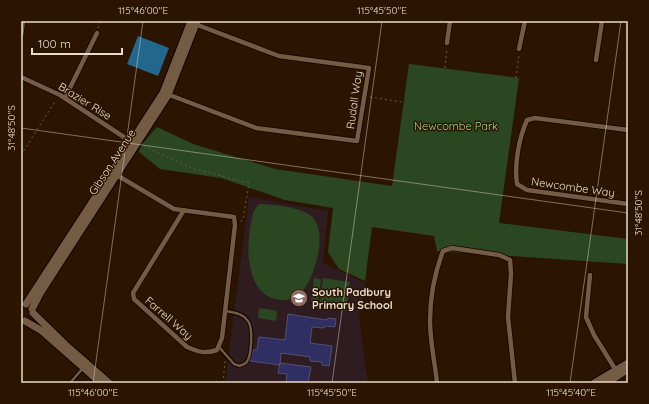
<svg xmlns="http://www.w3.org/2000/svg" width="649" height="404" viewBox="0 0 649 404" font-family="Quicksand,sans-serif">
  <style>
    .education { fill: #2f1c21 }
    .green { fill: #2b4721 }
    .water { fill: #22678c }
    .building { fill: #302f63; stroke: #505170 }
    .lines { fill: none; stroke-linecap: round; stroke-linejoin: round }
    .lane-casing { stroke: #120200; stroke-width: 4.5 }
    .street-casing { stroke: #120200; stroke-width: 6 }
    .secondary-casing { stroke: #120200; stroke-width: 9 }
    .path { stroke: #6c5846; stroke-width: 1; stroke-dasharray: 2 3; stroke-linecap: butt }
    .lane { stroke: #745b43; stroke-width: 2.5 }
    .street { stroke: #745b43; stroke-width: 4.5 }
    .secondary { stroke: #745b43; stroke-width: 7 }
    .ticks { fill: none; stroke: #eadbce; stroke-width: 1; stroke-opacity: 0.45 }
    .labels { text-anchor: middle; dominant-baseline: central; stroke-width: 3; stroke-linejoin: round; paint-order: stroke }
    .street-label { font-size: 11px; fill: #eadbce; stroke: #2b1500 }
    .park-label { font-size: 11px; fill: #a1db8e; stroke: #2b1500 }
    .poi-label { font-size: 11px; font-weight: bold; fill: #eadbce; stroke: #2b1500; text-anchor: start }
    .neatline { fill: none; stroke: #eadbce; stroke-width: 1.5 }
    .ticks-label { font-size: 10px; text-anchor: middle; fill: #eadbce }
  </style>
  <rect width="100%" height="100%" fill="#2b1500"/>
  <!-- education -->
  <path class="education" d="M249,197L328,211L323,263L365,283L359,318L368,383H225Z"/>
  <!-- green -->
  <path class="green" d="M409,64L519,78L499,223L628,239V264L437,251L434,236L372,227L365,281L339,269L328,252L333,208L285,200L221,178L160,169L139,152L142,144L157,127L193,144L275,169L392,186Z
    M259,204C272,204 302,207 312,217C329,232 314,282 299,295C294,299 288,300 282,300C259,299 252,280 249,260C247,250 250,221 254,211C255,209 257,207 259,204Z
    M314,278L321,279L318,303L311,302Z
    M323,278L350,282L348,295H346L345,297H348L346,311L319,307L321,294H323V292H321Z
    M259,308L277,311L276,321L258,318Z"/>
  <!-- water -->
  <path class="water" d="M138,36L169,48L158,76L127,64Z"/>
  <!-- building -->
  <path class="building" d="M288,314L327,320L328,318L336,319L335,327L325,326L324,328L312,327L310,343L332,346L329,366L322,365V362L310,361V357L281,353L280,365L250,361L253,350H257L259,337L285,340Z
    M280,363L311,367L308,383H286L287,374L278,373Z"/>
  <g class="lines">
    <defs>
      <path id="lane" d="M219,347L234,364L240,366C241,365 245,364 246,363C252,357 253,327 248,321C243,313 234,313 226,311
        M70,383L83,368"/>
      <path id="street" d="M21,36L23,21
        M447,43L450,21
        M519,49L525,21
        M596,60L602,21
        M21,77L60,95L133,143
        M167,94L256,128L357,141L369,68L279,56L195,24
        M65,98L97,33
        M628,130L535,118L527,120C519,138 514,165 517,184L527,190L628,204
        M115,174L174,209L234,217L235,225L222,338L217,350C205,354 199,352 187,347L134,299L133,293L184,210
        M590,275L586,317L594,335L617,372
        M437,383C435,363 430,341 430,321C430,298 435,272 443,251L452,248L499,255L510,260L511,274L508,317L515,383"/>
      <path id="secondary" d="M26,304L163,93L191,21
        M32,309L41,292L168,95L197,21
        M33,313L69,348L109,383
        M25,321L42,331L101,383
        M594,383L628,363
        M607,383L628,369"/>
    </defs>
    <!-- lane casing -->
    <use href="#lane" class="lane-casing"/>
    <!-- street casing -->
    <use href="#street" class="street-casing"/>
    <!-- secondary casing -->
    <use href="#secondary" class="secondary-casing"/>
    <!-- path -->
    <path class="path" d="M98,28L101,21
      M445,68L447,48
      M516,78L519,55
      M370,97L403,102
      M144,146L194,169L249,183L243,220L239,222
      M21,155L56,100
      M223,383L225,361"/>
    <!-- lane -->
    <use href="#lane" class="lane"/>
    <!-- street -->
    <use href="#street" class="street"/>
    <!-- secondary -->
    <use href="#secondary" class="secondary"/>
  </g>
  <!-- ticks -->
  <path class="ticks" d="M21,128L628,213M93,383L143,21M332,383L382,21M570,383L621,21"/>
  <!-- icons -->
  <defs>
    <symbol id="school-disc" viewBox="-11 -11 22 22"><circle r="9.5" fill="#8d6e63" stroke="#2b1500"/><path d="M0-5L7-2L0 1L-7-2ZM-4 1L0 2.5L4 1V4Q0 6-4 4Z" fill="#fff"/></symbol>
  </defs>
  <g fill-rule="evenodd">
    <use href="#school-disc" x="289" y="288" width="20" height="20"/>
  </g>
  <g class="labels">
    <!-- street labels -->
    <g class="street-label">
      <text transform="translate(354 100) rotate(-82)">Rudall Way</text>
      <text transform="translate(85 101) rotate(32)">Brazier Rise</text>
      <text transform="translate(112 162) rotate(-57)">Gibson Avenue</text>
      <text transform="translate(573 187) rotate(8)">Newcombe Way</text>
      <text transform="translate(169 318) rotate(41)">Farrell Way</text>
    </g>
    <!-- park labels -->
    <g class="park-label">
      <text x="456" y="126">Newcombe Park</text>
    </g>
    <!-- poi labels -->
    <g class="poi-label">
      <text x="312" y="292">South Padbury<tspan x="312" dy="13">Primary School</tspan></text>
    </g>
  </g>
  <!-- border -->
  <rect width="649" height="404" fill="none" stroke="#2b1500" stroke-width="44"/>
  <!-- scale -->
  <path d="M32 48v6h90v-6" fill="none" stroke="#eadbce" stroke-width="2"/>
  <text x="38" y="48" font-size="12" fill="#eadbce" stroke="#2b1500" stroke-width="3" paint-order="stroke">100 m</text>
  <rect x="22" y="22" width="605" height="360" class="neatline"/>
  <g class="ticks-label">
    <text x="143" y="14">115°46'00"E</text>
    <text x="382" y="14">115°45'50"E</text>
    <text transform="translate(11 128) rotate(-90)" y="4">31°48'50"S</text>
    <text transform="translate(638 213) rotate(-90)" y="4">31°48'50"S</text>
    <text x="93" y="396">115°46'00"E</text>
    <text x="332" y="396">115°45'50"E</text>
    <text x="571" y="396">115°45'40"E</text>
  </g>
</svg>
